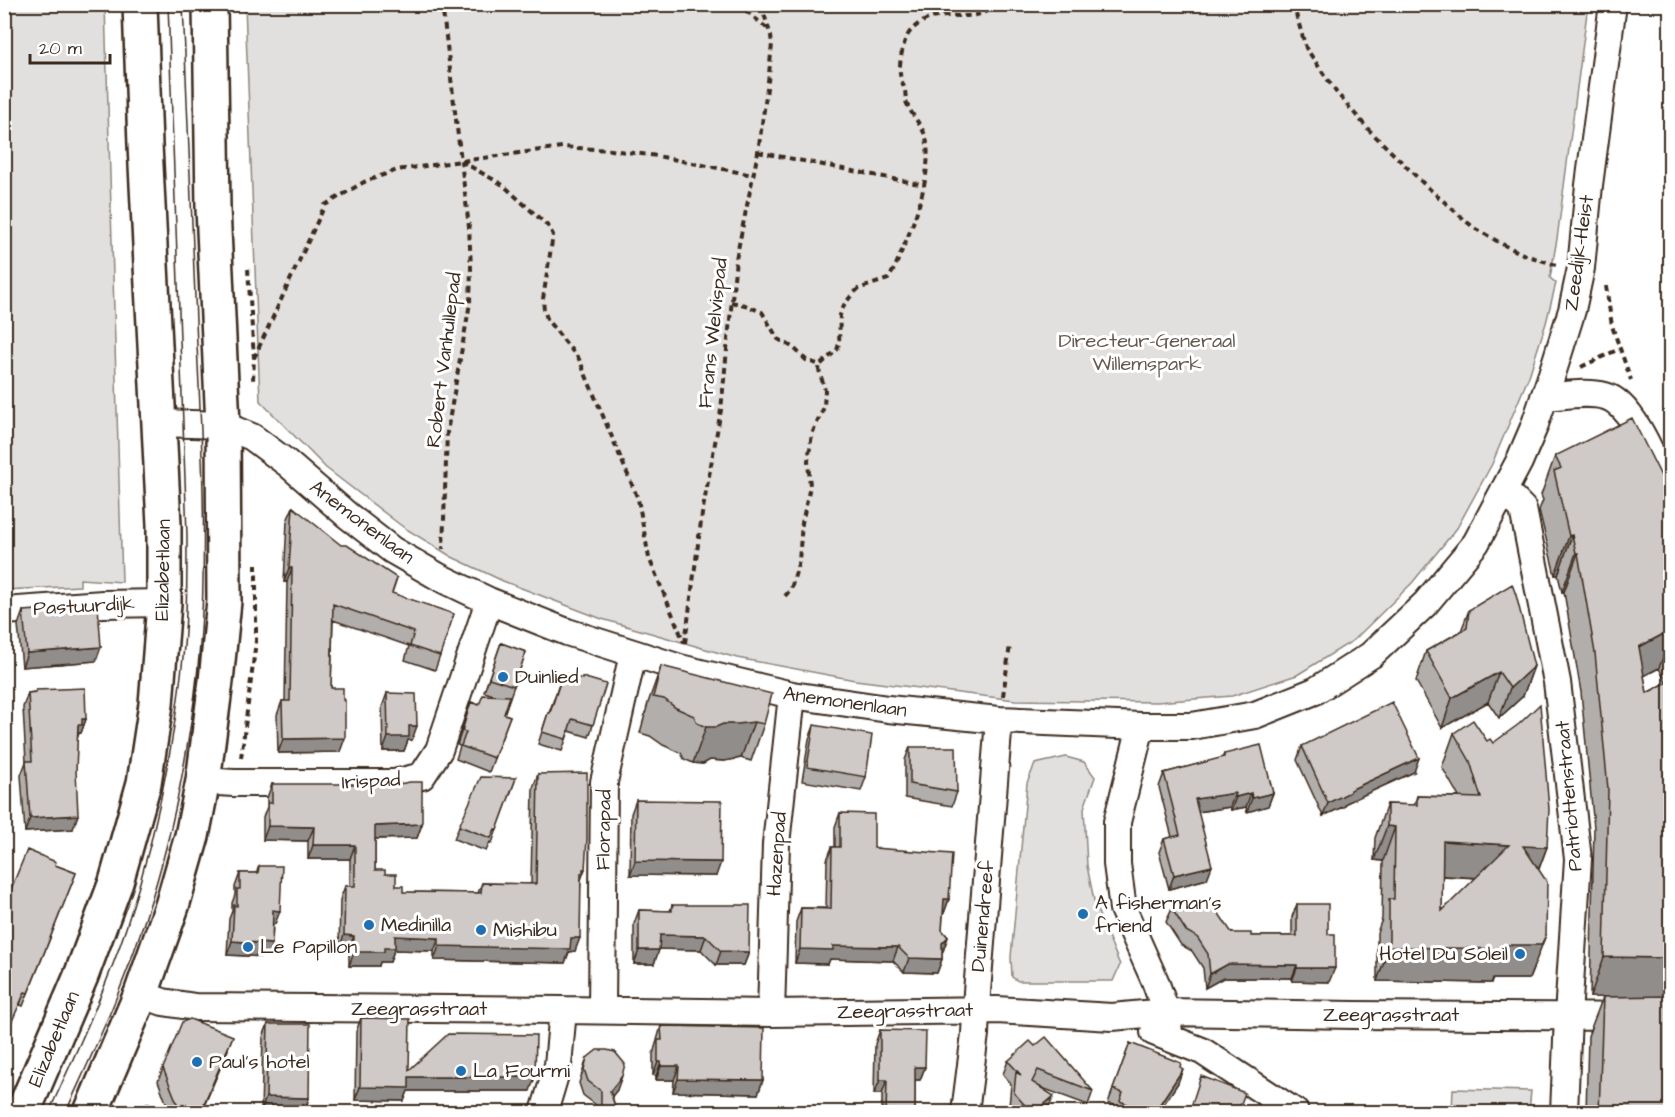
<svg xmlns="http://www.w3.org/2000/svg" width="1675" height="1117" viewBox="0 0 1675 1117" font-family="'Architects Daughter',sans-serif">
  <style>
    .green { fill: #e2e0de; stroke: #8e857e; stroke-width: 1.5 }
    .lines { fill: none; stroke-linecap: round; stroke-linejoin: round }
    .minor-casing { stroke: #3b2a1e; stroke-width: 30 }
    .primary-casing { stroke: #3b2a1e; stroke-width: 38 }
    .path { stroke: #3b2a1e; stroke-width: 4; stroke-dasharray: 6 4.5; stroke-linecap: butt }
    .minor { stroke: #fff; stroke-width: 26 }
    .primary { stroke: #fff; stroke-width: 33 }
    .tram { stroke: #3b2a1e; stroke-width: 1.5 }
    .wall { fill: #b2aeab; stroke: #3b2a1e; stroke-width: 1.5; fill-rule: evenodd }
    .shaded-wall { fill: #918d8b; stroke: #3b2a1e; stroke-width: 1.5 }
    .building { fill: #cfcac7; stroke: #3b2a1e; stroke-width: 1.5; fill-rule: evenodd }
    .poi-dot { fill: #1f6fb2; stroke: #fff; stroke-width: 2 }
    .labels { text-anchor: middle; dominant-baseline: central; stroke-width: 6; stroke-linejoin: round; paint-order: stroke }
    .street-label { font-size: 20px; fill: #3b2a1e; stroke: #fff }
    .park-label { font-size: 20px; fill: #65584e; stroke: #fff }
    .poi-label { font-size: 20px; fill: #3b2a1e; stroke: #fff; text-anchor: start }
  </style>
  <rect width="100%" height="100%" fill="#fff"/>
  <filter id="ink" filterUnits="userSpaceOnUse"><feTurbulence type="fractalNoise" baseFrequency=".0167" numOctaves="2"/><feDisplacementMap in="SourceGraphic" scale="12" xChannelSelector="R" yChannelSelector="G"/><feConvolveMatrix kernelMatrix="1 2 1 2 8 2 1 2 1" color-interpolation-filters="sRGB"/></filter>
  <g filter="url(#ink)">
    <!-- green -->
    <path class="green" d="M5,4L105,5L122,582L80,579V586L5,590Z
      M245,5V4L1588,5L1557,239L1550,278L1556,283L1546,323L1529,376L1492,464L1457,528L1412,583L1354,640L1297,675L1232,696L1157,702L1015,700L855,680L737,658L602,619L503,581L452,557L403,527L326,468L260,401Z
      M1066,757L1084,762L1095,777L1084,808L1087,866L1095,905L1120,965L1113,981H1018L1012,977L1011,957L1027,783L1035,764Z
      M1453,1089L1531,1091L1529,1112H1452Z"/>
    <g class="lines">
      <defs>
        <path id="minor" d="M1544,397C1563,396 1586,391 1605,396C1634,403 1658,470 1670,496
          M159,423L223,425L252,437L287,463L347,515L392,550L439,577L489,601L567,632L680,668L792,695L888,709L999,720L1141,726H1192L1255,715L1315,691L1371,655L1425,604L1476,543L1519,462L1534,427L1552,374L1572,310L1581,268L1589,185L1613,4
          M1504,490L1523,509L1557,682L1578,859L1568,1016L1564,1112
          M4,611L103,604L164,603
          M1141,726L1117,822V864L1123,909L1155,981L1166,1012L1170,1038
          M203,781L234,783H394L422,776L439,750L489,601
          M141,994L163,1002L195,1007L563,1010L771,1013L997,1010L1112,1017L1166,1012L1354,1015L1670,1017
          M602,1010L604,782L633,654
          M771,1013L776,844L792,695
          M1154,1032L1202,1051L1295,1112
          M544,1112L558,1065L563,1010
          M965,1112L975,1034L977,992L999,720"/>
        <path id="primary" d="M23,1112L81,976L116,882L144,783L156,704L164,603V525L145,145L140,4
          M91,1112L141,994L172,906L192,836L203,781L216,681L224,601L223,425L213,208L210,4"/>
      </defs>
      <!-- minor casing -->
      <use href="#minor" class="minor-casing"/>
      <!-- primary casing -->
      <use href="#primary" class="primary-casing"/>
      <!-- path -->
      <path class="path" d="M442,4L469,227L471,268L470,303L447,432L443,549
        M738,4L768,29
        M1293,4L1306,48L1336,92L1369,130L1424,184L1474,228L1504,245L1525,255L1556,265
        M758,152L924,185
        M461,161L503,185L549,227L553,235L543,299L544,310L548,321L579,359L587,378L638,499L649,558L684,642
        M248,269L254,358L253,381
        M1606,286L1612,326L1631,380
        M731,302L745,305L762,312L778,339L794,348L806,360L820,365L837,350L839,344L840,315L844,305L851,296L858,289L888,279C893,272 897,263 900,255C914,224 931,178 927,144C926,129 913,118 907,104C905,100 906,95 905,91C904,85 900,79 900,73C899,62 903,42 909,33C936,0 975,30 995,4
        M254,358L325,205L364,182L397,170L562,147L611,150L657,156L753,175
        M1581,367L1619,349
        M785,596L791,589L799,561L802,523L810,486L808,461L812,434L824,407L825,390L819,370L820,365
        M685,643L702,514L721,410L736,259L758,152L769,74L772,44L771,36L765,17L757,4
        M1003,696L1010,645
        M241,758L256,641V563"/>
      <!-- minor -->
      <use href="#minor" class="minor"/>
      <!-- primary -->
      <use href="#primary" class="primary"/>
      <!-- tram -->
      <path class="tram" d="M49,1112C76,1052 105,991 126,928C153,846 171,761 181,675C187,629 187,582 187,535L168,4
        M66,1112C92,1054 120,995 140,934C157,886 170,836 180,786C193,720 202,651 203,583C205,504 201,424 197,345C192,232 188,118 183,4"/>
    </g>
    <!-- wall -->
    <path class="wall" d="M1555,456L1671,496V1113H1586L1588,1036L1603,997H1590L1594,828L1581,692L1564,592H1562L1558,575H1555L1539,510L1543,500L1541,495ZM1659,668L1666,683L1647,693L1644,676Z
      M293,507L392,593L440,656L435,670L405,660L409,646L333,620L331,688L340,752L278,753L277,715L282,701H285L287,582H284L287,521Z
      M1469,610L1534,666L1523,696L1499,718L1488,702L1442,728L1416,681L1426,651L1461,631Z
      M23,611L96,661L22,667L18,625Z
      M501,643L526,652L504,714L510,716L489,772L456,759L460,746L457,745L471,702L479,705L494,695L484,692Z
      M661,666L764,724L751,761L741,758L724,761L710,760L703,764L693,763L684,759L681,753L663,745L650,736L640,733L648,703Z
      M563,673L593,725L589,737L569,731L562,751L538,744L548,713H549Z
      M36,690L86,719L81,733H79L77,738L73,829L25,832L21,775L26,762L23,707L28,693L35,692Z
      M387,693L412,740H408L404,751H383L382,707Z
      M814,726L866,777L861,791L802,781L809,739Z
      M1454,733L1547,847L1539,869L1533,969L1529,979H1493L1491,983L1377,981V933L1382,919L1383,861L1374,860L1375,838L1387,804L1414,805L1417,796L1459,797L1442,767ZM1442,876L1476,878L1442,911Z
      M1302,746L1414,772L1346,803L1345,806L1323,816L1297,760Z
      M910,747L957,792L952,806L905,798V760Z
      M1224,754L1273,793L1268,806L1247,812L1246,807L1231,810L1230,807L1198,812L1207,879L1169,889L1159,852L1164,839L1172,837L1159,787L1164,773L1222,758Z
      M538,774L585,869L581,880L575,951L569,952L565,963L434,960V951L394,950L390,962H380L379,966H349V949H339L340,900L345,886H350V859H308V841L263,840V817L267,807V798L272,784L422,824L417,838L375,839V870L385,874L396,886L403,892L478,893L482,883L531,884L533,788Z
      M516,778L492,843L490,842L486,851L454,839L459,826Z
      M636,800L716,876L630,875L631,814Z
      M840,813L874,848L949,899L944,913H943L942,930L948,937L943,951L942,952V959L937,973L904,972L893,961L830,959L828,964L795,963L796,922L801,908H826L827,860L832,847H835V827Z
      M55,865L76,873L23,1006L20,1005Z
      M259,866L275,924H273L272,944L267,957L227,955L229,919L232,911V903L235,895V887L240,873H256Z
      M1297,904L1328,934L1329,982L1292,981V978H1223L1205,988L1203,968L1192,951L1181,945L1166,922L1172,909L1232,933L1251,936H1292V917Z
      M672,905L749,952L744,965H716L701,950L659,949L654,964H634V924L639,910L670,911Z
      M361,1018L409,1070L530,1091H408L404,1101L355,1100L356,1032Z
      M268,1024L309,1098L304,1112L261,1111L263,1037Z
      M661,1026L763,1080L758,1094L673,1092L674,1080H656V1076L653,1075V1054Z
      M880,1030L925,1067L920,1080H915V1113H882V1094H874L875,1044Z
      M1130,1043L1178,1083L1158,1113H1116L1118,1107L1108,1103Z
      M1035,1046L1093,1091L1088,1105L1037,1086L1048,1109L1045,1113H1014L1009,1107L1011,1084L1003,1074L1008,1061Z
      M228,1050L201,1113H170L158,1081L163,1068Z
      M587,1058L617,1090L612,1096L617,1113H596V1105L583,1095L579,1083Z"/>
    <!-- shaded-wall -->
    <path class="shaded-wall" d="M1572,535L1558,575H1555L1569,536Z
      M1576,553H1578L1564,592H1562Z
      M289,568H292L287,582H284Z
      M1671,630V636L1659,668L1624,686L1639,647Z
      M101,647L96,661L22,667L27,653Z
      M1534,666L1523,696L1499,718L1510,688Z
      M1499,672L1488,702L1442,728L1452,698Z
      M82,719H86L81,733H79L77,739L78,725Z
      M754,722L741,758L724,761L710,760L703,764L693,763L706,727L723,724Z
      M409,726H417L412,740H408L404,751H383L388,737Z
      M345,738L340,752L278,753L283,739Z
      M1419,758L1414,772L1346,803L1345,806L1323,816L1328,803L1350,790Z
      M1235,793L1230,807L1190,813L1195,799Z
      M1251,793L1246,807L1231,810L1236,797Z
      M1273,793L1268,806L1247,812L1252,798Z
      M78,815L73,829L25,832L30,818Z
      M422,824L417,838L370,839L375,826Z
      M268,826L314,827L308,841L263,840Z
      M1387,826L1395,827L1383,861L1374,860Z
      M1443,841L1509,845L1497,879L1430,875Z
      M313,845H355L350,859H308Z
      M1523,846L1547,847L1534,881Z
      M635,861L721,862L716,876L630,875Z
      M1212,866L1207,879L1169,889L1174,875Z
      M944,899H949L944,913H938Z
      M273,910L280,911L275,924H268Z
      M344,935L354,936L349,949H339Z
      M660,935L706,936L701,950L655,949Z
      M1546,935L1529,979H1493L1491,983L1377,981L1389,947L1504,945Z
      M395,936L439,938L434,951L394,950L390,962H380L379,966H349L354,952Z
      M948,937L943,951L937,957L942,943Z
      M571,938H580L575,951L569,952L565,963L434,960L439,946Z
      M232,941L272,944L267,957L227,955Z
      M833,946L898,947L893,961L830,959L828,964L795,963L800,949Z
      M639,950H659L654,964H634Z
      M721,951L749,952L744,965H716Z
      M1604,957L1671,958V998L1590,997Z
      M909,958L942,959L937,973L904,972Z
      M1228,964L1297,965L1292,978H1223L1205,988L1210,974Z
      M1297,968H1335L1329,982L1292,981Z
      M233,1036L201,1113H200Z
      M658,1062H661L656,1076L653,1075Z
      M661,1066H679L674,1080H656Z
      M915,1067H925L920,1080H910Z
      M1183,1069L1178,1083L1158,1113H1154Z
      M622,1076L617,1090L605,1105L610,1091Z
      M409,1077H535L530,1091H408L404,1101L355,1100L360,1087Z
      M678,1079L763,1080L758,1094L673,1092Z
      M880,1080H887L882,1094H874Z
      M1054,1096L1048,1109L1045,1113H1034Z
      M266,1097L309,1098L304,1112L261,1111Z"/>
    <!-- building -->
    <path class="building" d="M1632,418L1671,496V630L1639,647L1647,693L1671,680V958L1604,957L1608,789L1595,653L1578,553H1576L1572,535L1569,536L1554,471L1561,468L1555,456Z
      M293,507L341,545H347L397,578L392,593L454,614L440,656L410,646L414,632L333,604L331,688H343V700H345V738L283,739L282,701H290L292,568H289Z
      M1512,584L1516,595L1534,666L1510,688L1499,672L1452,698L1426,651L1467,628L1469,610Z
      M98,606L101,647L27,653L23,611Z
      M501,643L526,652L514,686L489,678Z
      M661,666L772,694L764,724L754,722L738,724H723L716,727H706L697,723L694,716L676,708L664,699L653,697Z
      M563,673L582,679V677L606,684L593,725L572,719L566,739L542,732L548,713H550Z
      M85,688L86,719H82V725H78L76,770L78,815L30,818L26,761H32L28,693L36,692V690Z
      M387,693L416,694L417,726H409V737H388Z
      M483,695L510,696L504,714L510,716L494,758L461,746L466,732L462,731L471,702L479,705Z
      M1392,702L1419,758L1350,790V792L1328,803L1302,746Z
      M1540,704L1549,809L1547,847L1523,846L1547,882L1546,935L1541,945H1504V949L1389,947V899H1394L1395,827L1387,826V804L1417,805V796L1481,798L1470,761L1454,733L1473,720L1487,741L1490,739L1493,743L1519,724ZM1443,841L1509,845L1442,911Z
      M814,725L872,735L866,777L807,767Z
      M1261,745L1273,793L1252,798L1251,793L1236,797L1235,793L1195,799L1212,866L1174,875L1164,839L1180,835L1164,773L1224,757V754Z
      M910,747H956L957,792L910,784Z
      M587,773V839L585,869H583V873H581L580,938H571L570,949L439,946V938L395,936V948H384V952H354V936L344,935L345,886H355V845H313L314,827L268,826V803H272V784H399L410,782H422V824L375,826V870H385V874H396V886H403V892L481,893L482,883L536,884L538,774Z
      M481,777L516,778L497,830L495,829L491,838L459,826Z
      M636,800L722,801L721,862L635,861Z
      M840,813L874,814V848L952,854L949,899H944L942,930L948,937L942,943V959L909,958L898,947L833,946V950L800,949L801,908L831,909L832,847H840Z
      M27,850L56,862L55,865L76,873L28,993L25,992L4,1039V906Z
      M259,866H282L280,911L273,910L272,944L232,941L234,905L237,906V889H240V873H258Z
      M1211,902L1232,933H1251V936H1297V904H1328V934H1335V968H1297V965L1228,964L1210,974L1208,954L1197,937L1186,931L1172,909L1194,913Z
      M672,905H750L749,952L721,951L706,936L660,935L659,950H639V910L672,911Z
      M1671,996V1113H1599L1603,997Z
      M361,1018L410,1019L409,1070L448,1034L536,1035L535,1077H409V1088L360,1087Z
      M190,1019L233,1036L200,1113H181L163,1068L182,1022Z
      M268,1024H310L309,1098L266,1097Z
      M661,1026L764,1028L763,1080L678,1079L679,1066H661V1062H658V1040H662Z
      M880,1030L926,1031L925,1067H915V1113H886L887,1080H880Z
      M1046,1037L1093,1091L1038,1070L1032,1082L1054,1096L1034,1113H1032L1014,1093L1016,1072L1021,1075L1008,1061L1030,1041L1035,1046Z
      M1130,1043L1181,1063L1180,1067L1183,1069L1154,1113H1148L1120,1101L1123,1093L1113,1089Z
      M597,1050H607L615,1052L625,1064L622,1076L610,1091L617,1113H601V1091L588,1081L584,1069L587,1058Z
      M1201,1076L1245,1093L1239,1109L1244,1111V1113H1189Z
      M147,1103L168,1113H143Z"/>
  </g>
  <!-- markers -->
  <g class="poi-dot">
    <circle cx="503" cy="677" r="6"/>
    <circle cx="1083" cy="914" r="6"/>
    <circle cx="369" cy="925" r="6"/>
    <circle cx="481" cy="930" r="6"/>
    <circle cx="248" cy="947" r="6"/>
    <circle cx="1520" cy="954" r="6"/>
    <circle cx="197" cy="1062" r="6"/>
    <circle cx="461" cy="1071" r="6"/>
  </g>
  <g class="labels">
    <!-- street labels -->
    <g class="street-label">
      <text transform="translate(1579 253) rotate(-82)">Zeedijk-Heist</text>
      <text transform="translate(713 333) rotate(-84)">Frans Welvispad</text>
      <text transform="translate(444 360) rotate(-83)">Robert Vanhullepad</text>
      <text transform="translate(362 522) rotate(37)">Anemonenlaan</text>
      <text transform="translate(163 570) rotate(-89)">Elizabetlaan</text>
      <text transform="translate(84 606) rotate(-3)">Pastuurdijk</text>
      <text transform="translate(845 702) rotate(8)">Anemonenlaan</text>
      <text transform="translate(371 781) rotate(-3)">Irispad</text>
      <text transform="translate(1569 796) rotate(-95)">Patriottenstraat</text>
      <text transform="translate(604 830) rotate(-89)">Florapad</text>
      <text transform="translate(777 854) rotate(-86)">Hazenpad</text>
      <text transform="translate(983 916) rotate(-85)">Duinendreef</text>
      <text x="419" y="1009">Zeegrasstraat</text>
      <text transform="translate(905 1011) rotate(-1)">Zeegrasstraat</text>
      <text x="1391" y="1015">Zeegrasstraat</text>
      <text transform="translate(54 1039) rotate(-67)">Elizabetlaan</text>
    </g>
    <!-- park labels -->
    <g class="park-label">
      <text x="1147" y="341">Directeur-Generaal<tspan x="1147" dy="23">Willemspark</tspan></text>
    </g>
    <!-- poi labels -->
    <g class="poi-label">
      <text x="515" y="677">Duinlied</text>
      <text x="1095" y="903">A fisherman’s<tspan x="1095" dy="23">friend</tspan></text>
      <text x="381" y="925">Medinilla</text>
      <text x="493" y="930">Mishibu</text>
      <text x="260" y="947">Le Papillon</text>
      <text x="1508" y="954" text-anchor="end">Hotel Du Soleil</text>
      <text x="209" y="1062">Paul's hotel</text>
      <text x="473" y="1071">La Fourmi</text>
    </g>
  </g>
  <!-- margin -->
  <rect width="1675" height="1117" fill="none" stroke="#fff" stroke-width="24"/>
  <rect x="12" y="12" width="1651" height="1093" fill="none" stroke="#3b2a1e" stroke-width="2" filter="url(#ink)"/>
  <!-- scale -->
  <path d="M30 54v9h80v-9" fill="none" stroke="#3b2a1e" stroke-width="3"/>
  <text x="39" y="54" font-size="18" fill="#3b2a1e" stroke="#ffffff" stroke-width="4.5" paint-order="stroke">20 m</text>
</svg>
